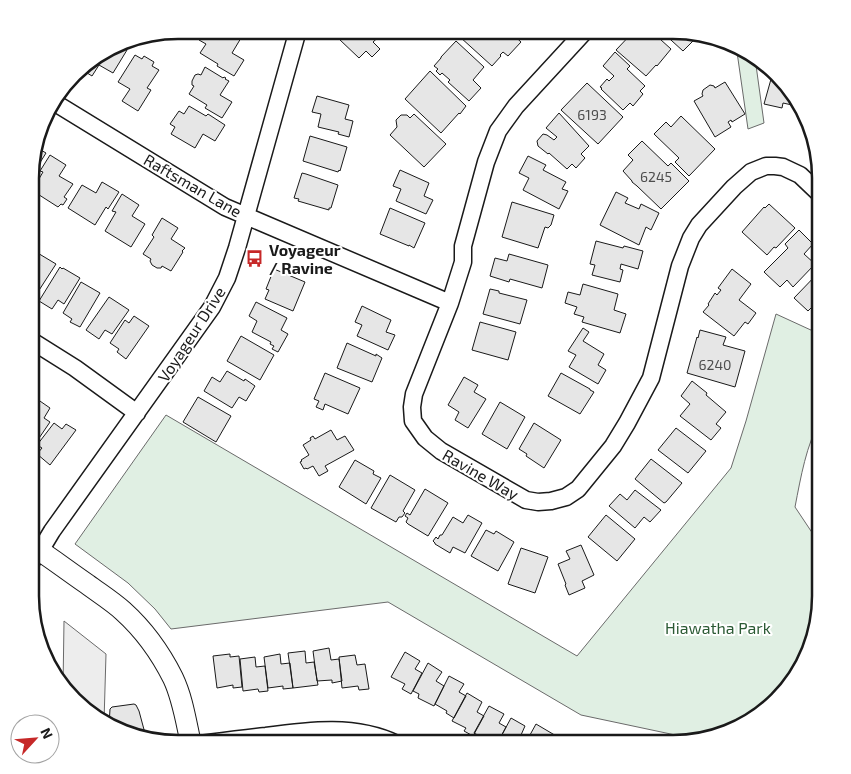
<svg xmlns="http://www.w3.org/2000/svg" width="851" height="774" viewBox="0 0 851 774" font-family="'Exo 2',sans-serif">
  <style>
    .green { fill: #e0efe3; stroke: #6a6a6a }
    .parking { fill: #ededed; stroke: #6a6a6a }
    .building { fill: #e6e6e6; stroke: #1a1a1a }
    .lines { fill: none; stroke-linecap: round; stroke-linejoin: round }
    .minor-casing { stroke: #1a1a1a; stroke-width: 19 }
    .tertiary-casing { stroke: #1a1a1a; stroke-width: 22 }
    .minor { stroke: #fff; stroke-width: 16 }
    .tertiary { stroke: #fff; stroke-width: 20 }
    .labels { text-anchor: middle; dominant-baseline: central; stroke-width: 4; stroke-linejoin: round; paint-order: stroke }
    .number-label { font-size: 14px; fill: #4d4d4d }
    .street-label { font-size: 16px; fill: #1a1a1a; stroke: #fff }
    .poi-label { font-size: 16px; font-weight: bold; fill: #1a1a1a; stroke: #fff; text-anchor: start }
    .park-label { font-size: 16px; fill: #2b5a34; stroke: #fff }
    .rim { fill: none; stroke: #1a1a1a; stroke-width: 2.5 }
  </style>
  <rect width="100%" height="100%" fill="#fff"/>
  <!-- green -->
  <path class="green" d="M736,45L755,58L764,123L748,129Z
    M776,314L813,331L821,324V418C806,446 801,476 795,507L821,546V596L806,661L770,707L729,733L699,740L581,715L388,602L171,629L155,609L128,583L75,544L166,415L577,656L731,468L746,421Z"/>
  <!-- parking -->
  <path class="parking" d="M64,621L106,654L104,722L67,693L63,688Z"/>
  <!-- building -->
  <path class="building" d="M205,30H211L213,31L214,30H227L241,38L232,53L244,60L234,76L217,66L218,64L200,53L206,44L199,40Z
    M348,30H375L381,35L373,42L380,49L372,57L366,51L359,58L339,39Z
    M466,30H500L502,33L504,30H508L521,42L508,56L503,52L500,55L501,56L492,66L460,37Z
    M513,30H533L523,40Z
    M635,30H650L671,49L657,66L656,65L646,76L616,50Z
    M660,30H683L699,35L683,51Z
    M456,41L484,67L473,80L481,88L469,101L448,82L450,80L442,73L440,75L436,71L438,69L434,66L441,58V57Z
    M119,44V45L127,50L113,73L99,65L92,76L79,68Z
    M615,52L630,66L627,69L645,86L640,91L643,94L633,106L630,103L623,110L601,89L602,88L600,87L607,79L609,81L614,76L603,66Z
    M135,55L142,59L144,56L154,62L152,66L159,70L147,88L151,90L138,111L122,101L130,89L118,82Z
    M205,67L223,78L224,77L226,78L225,79L229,81L220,95L232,102L222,118L205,108L207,105L189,94L194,86L192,85V81L195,75L198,74L201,75Z
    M430,71L466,106L460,114L459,113L441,133L405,99Z
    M773,72L784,81L801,107L783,103L782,108L764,104Z
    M725,82L745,114L732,122L731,120L728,122L731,127L715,137L694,101L703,96L702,94L703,90L710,85L714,86L715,88Z
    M587,83L623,117L598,144L561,110Z
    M317,96L349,105L345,119L353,121L349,137L338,134L339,132L318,127L321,114L312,112Z
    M189,106L206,116L208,114L225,125L215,141L203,134L195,148L171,134L175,127L170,124L179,111L184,114Z
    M559,113L589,146L581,154L585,158L576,168L572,164L567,169L549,153L548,154L538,146L537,141L543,134L547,135L554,140L557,137L546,128Z
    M414,114L446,144L424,167L390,135L397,127L396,120L401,115H407L410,118Z
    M681,116L715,149L689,176L675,162L679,158L654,134L666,122L671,127Z
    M310,136L347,147L340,171L339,170L338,172L303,161Z
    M642,141L668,166L671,163L689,181L661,209L637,186L632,182V181L623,171L633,160L628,155Z
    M34,146L46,153L36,169L33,167V168V149Z
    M50,155L66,165L59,176L73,184L64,197L67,199L63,205L61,204L58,207L33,191V189L43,172L40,171Z
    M528,156L546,165L543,170L566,182L562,189L568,191L559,209L523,190L529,178L519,173Z
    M400,170L429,183L424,196L433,200L426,214L396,201L401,189L393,186Z
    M302,173L306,174L338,185L331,208H329V210L298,201L299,199L294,198Z
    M102,182L119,192L108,209L106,207L95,225L68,208L82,185L96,193Z
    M616,192L628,198L625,203L639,209L641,204L659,213L651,230L646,227L639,245L600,225Z
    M122,194L139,205L132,216L145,224L131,247L105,231L116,212L112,211Z
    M512,202L554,215L551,225L548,228L545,227L538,248L502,237Z
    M769,204L795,228L776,248L774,247L767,255L742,232L764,207L765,208Z
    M390,208L425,223L414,248L409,245V246L380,234Z
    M162,218L178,228L171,239L185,248L182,251L183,252L171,271L162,266L161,268H157L152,265L150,261L151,259L143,254L154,237L152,235Z
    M799,230L813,244L804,254L815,264L793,287L787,280L780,287L764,272L788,248L785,244Z
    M596,241L623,248L624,246L643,251L638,269L621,264L620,269L623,270L620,282L592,275L595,265L590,264Z
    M36,252L56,264L34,298L32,297V258Z
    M509,254L548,265L542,288L510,279L509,282L490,276L495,258L507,261Z
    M60,267L62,269L63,268L80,278L64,304L58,300L52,309L39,301Z
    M274,269L305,282L293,311L265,299L269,290L266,289Z
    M732,269L751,284L739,300L756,313L748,324L745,322L734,336L703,312L709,305L708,304L715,293L717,295L721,290L718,288Z
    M821,270V309L818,312L813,306L808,311L794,298Z
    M81,282L100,293L80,327L70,322L72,319L63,313Z
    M583,284L618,294L614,310L626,314L620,333L582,322L584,317L574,314L577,307L565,303L568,292L580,295Z
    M490,289L499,291V293L527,300L520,324L483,314Z
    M109,297L129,310L112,334L105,330L99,339L86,330Z
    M256,302L287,318L281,330L288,334L278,352L272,349L274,346L270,344L271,342L252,332L257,321L249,316Z
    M362,306L391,320L386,332L395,335L388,350L357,336L362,325L355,322Z
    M134,316L149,326L126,359L117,352L119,349L110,343L125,320L129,323Z
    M480,322L516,332L508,360L472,350Z
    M583,328L589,332L583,341L604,354L598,365L606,370L598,384L569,367L576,355L568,351Z
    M700,330L726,337L723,345L745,351L735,387L687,373L697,337L698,338Z
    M241,336L274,355L260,380L227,361Z
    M347,343L376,356V354L382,358L372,382L337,368Z
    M227,371L244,381L245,379L255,386L246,401L239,397L232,408L204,391L212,377L220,382Z
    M325,373L360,388L348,414L325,404L323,410L316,407L319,401L314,399Z
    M561,373L590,389V390L594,392L580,414L548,396Z
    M464,377L478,385L474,392L486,399L468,428L455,420L459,412L448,405Z
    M692,381L707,393L706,395L726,412L716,424L721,428L711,440L680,416L690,404L681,396Z
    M198,397L231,416L216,442L183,422Z
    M37,399L50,408L44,418L50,422L33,447L31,445V408Z
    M500,402L525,417L507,449L482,434Z
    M54,423L62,429L66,424L76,430L50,465L37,454L42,448L37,445Z
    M534,423L561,440L544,468L526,456L527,454L519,449Z
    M676,428L706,451L688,473L658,450Z
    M331,430L337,440L345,436L354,450L325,466L328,471L319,476L313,466L307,469L306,468L304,469L300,462L302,461L301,460L309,455L303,445L311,440L310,438L313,436L315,439Z
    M651,459L682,483L666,502L664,503L635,479Z
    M355,460L374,471L373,474L381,478L366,504L339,487Z
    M390,475L415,490L403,511L405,513L402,517H399L396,522L371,508Z
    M425,489L448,503L428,536L408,524L406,522L408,518L405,516L407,513L410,515Z
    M635,490L661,510L650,522L644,517L635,528L609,506L620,494L627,500Z
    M468,515L482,523L465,553L453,547L450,553L435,544V543L433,541L436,537L438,539L440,535H442L453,517L463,523Z
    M606,515L635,539L617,561L588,537Z
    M486,530L494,534L496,531L514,542L498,571L471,556Z
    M581,545L594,575L582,581L585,588L569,595L565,585L566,584L558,564L570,559L566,551Z
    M521,548L548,557L535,593L508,584Z
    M329,648L331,660L339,659L342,681L332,683V680L317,681L313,651Z
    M305,651L306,663L314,662L318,685L293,688L288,653Z
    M405,652L420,661L415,669L422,673L411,694L402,689L405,684L391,677Z
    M230,654V657L239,656L242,687L233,688V685L217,688L213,656Z
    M280,654L281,664L290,663L293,688L283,689V686L268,688L264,657Z
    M355,655L357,665L365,664L369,689L359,690L358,686L342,688L339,657Z
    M255,657L256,667L265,666L268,691L259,692L258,689L243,691L240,659Z
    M428,663L442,672L436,681L444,686L434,706L418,698L419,694L413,691Z
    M449,676L464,684L459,692L466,696L454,718L446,713L447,711L435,704Z
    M467,693L482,702L477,712L484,716L473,736L464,731L466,728L452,721Z
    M134,704L136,705L139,711L146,737L113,729L109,726L110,709L112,707Z
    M489,706L504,714L499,723L506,727L497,744H486L487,740L474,733Z
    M511,718L525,726L521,735L528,739L525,744H497Z
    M536,724L558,737L554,744H525Z"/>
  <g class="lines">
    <defs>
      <path id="minor" d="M586,30L516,106L498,131L486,162L463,246V262L450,303L414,394L412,407L413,421L425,438L441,451L526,500L538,502L551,501L566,497L578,489L613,446L627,423L651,378L680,266L691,238L699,225L734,187L751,172L766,166H775L783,167L800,175L821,195
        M52,101L225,207L450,303
        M32,341L75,368L137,413
        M31,562L40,551L52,531L212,307L227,278L237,248L298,30
        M201,744C223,741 244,738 266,736C310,730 356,724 397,744"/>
      <path id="tertiary" d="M31,545C50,557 68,571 87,584C99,593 112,601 123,611C143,629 161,654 173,678C183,699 186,722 191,744"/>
    </defs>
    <!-- minor casing -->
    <use href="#minor" class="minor-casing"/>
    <!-- tertiary casing -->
    <use href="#tertiary" class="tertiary-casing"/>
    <!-- minor -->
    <use href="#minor" class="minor"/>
    <!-- tertiary -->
    <use href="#tertiary" class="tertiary"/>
  </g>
  <!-- icons -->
  <defs>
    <symbol id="bus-bare" viewBox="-9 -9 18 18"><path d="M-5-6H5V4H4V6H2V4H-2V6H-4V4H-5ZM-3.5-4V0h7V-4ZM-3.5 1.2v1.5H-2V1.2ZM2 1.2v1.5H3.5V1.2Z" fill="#c62828" stroke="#fff" stroke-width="2.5" paint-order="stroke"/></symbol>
  </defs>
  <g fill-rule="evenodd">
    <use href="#bus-bare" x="242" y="246" width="25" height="25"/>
  </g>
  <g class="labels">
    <!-- number labels -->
    <g class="number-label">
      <text x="592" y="114">6193</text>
      <text x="656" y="176">6245</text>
      <text x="715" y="364">6240</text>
    </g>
    <!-- street labels -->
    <g class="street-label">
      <text transform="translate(193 185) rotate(30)">Raftsman Lane</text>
      <text transform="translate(191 334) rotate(-57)">Voyageur Drive</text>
      <text transform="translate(481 474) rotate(30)">Ravine Way</text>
    </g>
    <!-- poi labels -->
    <g class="poi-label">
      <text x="269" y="249">Voyageur<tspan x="269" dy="18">/ Ravine</tspan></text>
    </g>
    <!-- park labels -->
    <g class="park-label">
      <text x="718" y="627">Hiawatha Park</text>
    </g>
  </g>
  <!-- crop -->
  <path d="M0 0H851V774H0ZM178 39H673A139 139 0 0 1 812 178V596A139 139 0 0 1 673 735H178A139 139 0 0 1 39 596V178A139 139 0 0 1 178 39Z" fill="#fff" fill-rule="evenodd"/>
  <path class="rim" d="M178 39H673A139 139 0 0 1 812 178V596A139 139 0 0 1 673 735H178A139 139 0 0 1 39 596V178A139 139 0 0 1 178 39Z"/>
  <!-- north arrow -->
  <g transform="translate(35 739) rotate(64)"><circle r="24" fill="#ffffff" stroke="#a3a3a3"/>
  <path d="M0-4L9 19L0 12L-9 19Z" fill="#c62828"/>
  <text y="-8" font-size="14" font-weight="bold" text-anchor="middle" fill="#1a1a1a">N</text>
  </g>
</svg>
